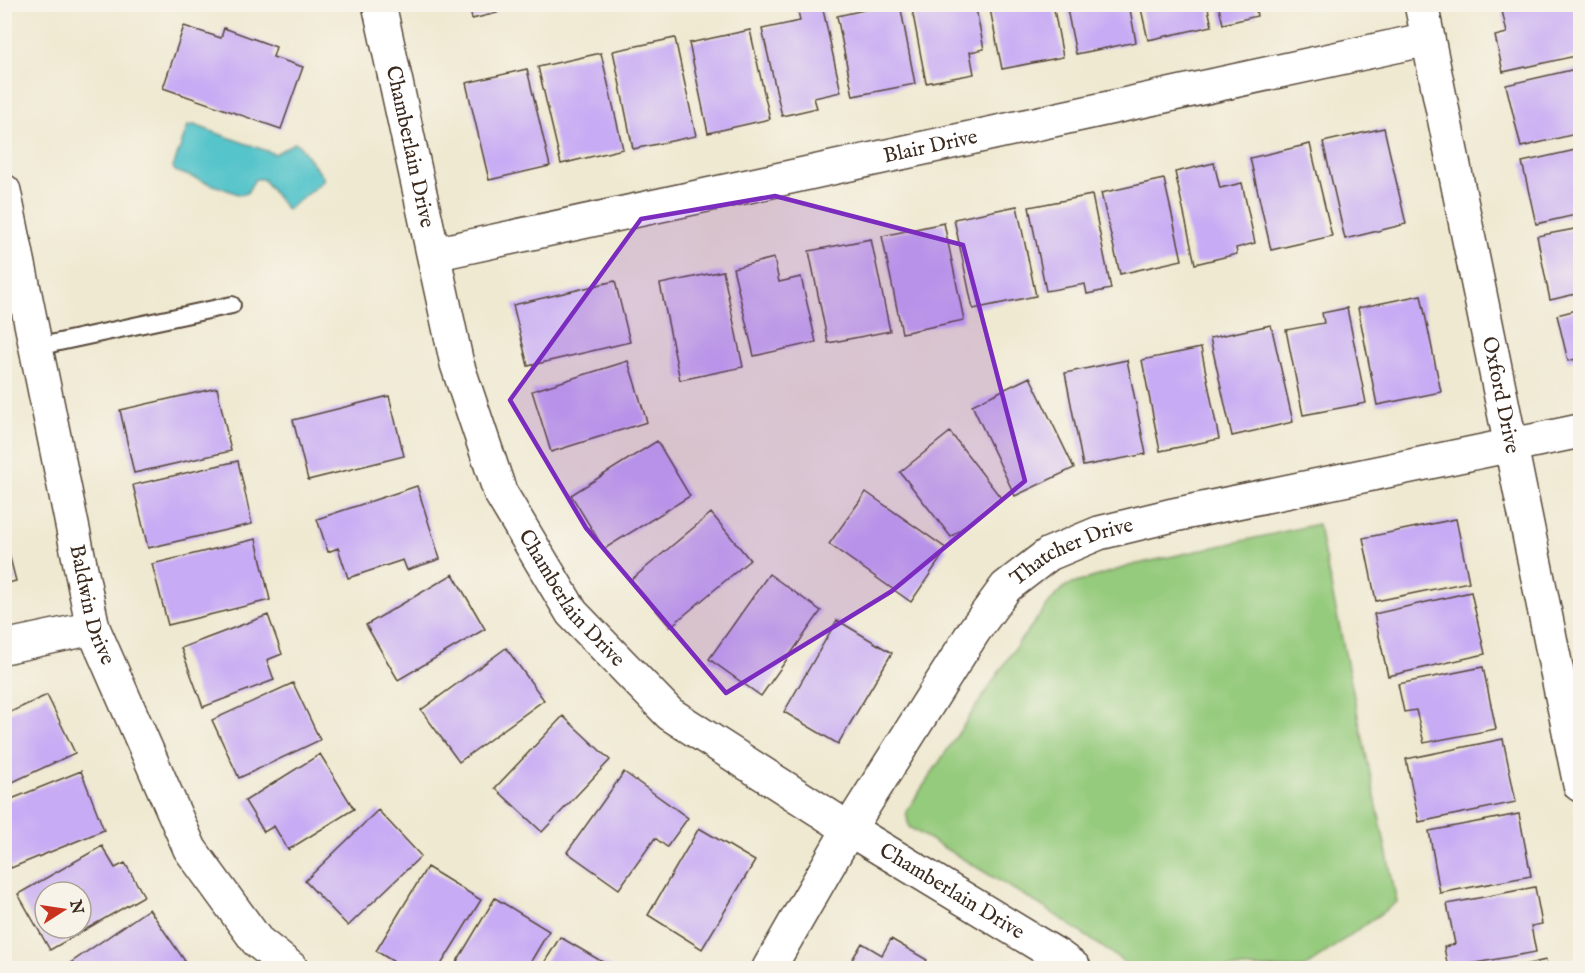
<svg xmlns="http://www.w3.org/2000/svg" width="1585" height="973" viewBox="0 0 1585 973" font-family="'IM FELL English',serif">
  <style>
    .green { fill: #95cb7d; stroke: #687a4e; stroke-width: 1.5 }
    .water { fill: #57c5cb; stroke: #497874; stroke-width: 1.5 }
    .building { fill: #c7abf4; fill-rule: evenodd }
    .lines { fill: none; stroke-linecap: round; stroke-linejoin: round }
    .lane-casing { stroke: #564739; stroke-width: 20 }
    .street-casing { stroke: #564739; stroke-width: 36 }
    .lane { stroke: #fff; stroke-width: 16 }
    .street { stroke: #fff; stroke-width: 33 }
    .marked { fill: #7b2cbf; fill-opacity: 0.2; stroke: #7b2cbf; stroke-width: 4.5; stroke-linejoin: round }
    .labels { text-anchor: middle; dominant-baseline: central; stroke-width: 4.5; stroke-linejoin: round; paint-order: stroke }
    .street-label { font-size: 21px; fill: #3b2a1e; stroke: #f7f3e8 }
  </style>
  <rect width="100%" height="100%" fill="#f7f3e8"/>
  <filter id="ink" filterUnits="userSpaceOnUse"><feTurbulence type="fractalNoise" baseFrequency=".0167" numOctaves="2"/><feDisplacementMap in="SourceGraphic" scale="12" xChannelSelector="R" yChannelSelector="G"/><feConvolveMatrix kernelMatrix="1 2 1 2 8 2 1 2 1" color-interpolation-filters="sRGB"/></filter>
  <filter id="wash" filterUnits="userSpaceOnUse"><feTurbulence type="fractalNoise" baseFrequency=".008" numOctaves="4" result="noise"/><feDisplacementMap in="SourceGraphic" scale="24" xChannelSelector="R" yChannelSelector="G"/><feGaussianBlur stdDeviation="1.35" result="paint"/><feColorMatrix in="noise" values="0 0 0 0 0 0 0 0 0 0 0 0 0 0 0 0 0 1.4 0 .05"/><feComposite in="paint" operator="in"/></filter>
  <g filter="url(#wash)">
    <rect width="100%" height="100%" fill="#efe9d1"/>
    <!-- green -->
    <path class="green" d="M1318,524L1397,902L1304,968H1133L1045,908L909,827L906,812L1019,642L1055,596L1066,586L1133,565Z"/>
    <!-- water -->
    <path class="water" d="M194,125L275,154L294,143L298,144L323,177V181L287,210L263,179H255L247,193L241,195L175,171L173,167L188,126Z"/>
    <g id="blocks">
      <!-- building -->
      <path class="building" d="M469,4H495L497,13L472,19Z
        M891,4H900L915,84L853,96L837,16Z
        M911,4H975L984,49L970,52L974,74L926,83Z
        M989,4H1053L1063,57L1002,69Z
        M1066,4H1129L1136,42L1076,54Z
        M1140,4H1207L1212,26L1148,40Z
        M1218,4H1255L1257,16L1223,24Z
        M1508,4H1580V55L1503,72L1495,36L1507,33L1501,6Z
        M822,5L841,92L814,98L817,108L782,116L762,29L800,21L798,11Z
        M184,26L221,38L224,28L276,47L273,57L303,67L281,129L163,88Z
        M750,30L770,119L708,133L689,43Z
        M675,38L696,136L633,149L613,51Z
        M601,53L623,149L561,164L538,67Z
        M1580,68V133L1521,147L1506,85Z
        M527,69L550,166L489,180L466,83Z
        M1384,128L1406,224L1345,239L1323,142Z
        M1310,144L1332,236L1271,250L1250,158Z
        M1580,149V214L1536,224L1522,162Z
        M1214,163L1220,188L1242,183L1255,243L1236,248L1237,254L1195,264L1175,172Z
        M1164,179L1182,260L1120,274L1101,193Z
        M1092,195L1111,289L1087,294L1085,284L1046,291L1029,207Z
        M1017,206L1036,296L973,309L954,219Z
        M944,223L964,320L902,333L882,236Z
        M1580,228V293L1550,300L1537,236Z
        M871,239L890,331L828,343L809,251Z
        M774,258L779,282L801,277L816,342L754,356L733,268Z
        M723,271L743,367L680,380L660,284Z
        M615,281L630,342L528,366L513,305Z
        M1421,295L1441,392L1377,405L1358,308Z
        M1347,308L1366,403L1303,415L1286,330L1324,323L1322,313Z
        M1580,309V358L1568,361L1557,315Z
        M1271,325L1293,422L1232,436L1210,338Z
        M1201,348L1219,439L1160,451L1142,360Z
        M1127,360L1146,454L1083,466L1065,373Z
        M628,361L647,422L551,452L532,391Z
        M1030,377L1074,468L1015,496L972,405Z
        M217,388L231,451L134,473L120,410Z
        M389,396L404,456L308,480L293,420Z
        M950,432L1001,498L951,537L900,472Z
        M657,441L690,496L604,549L571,495Z
        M238,461L252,524L148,548L133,485Z
        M417,486L440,559L407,570L403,560L348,578L338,548L328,552L317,519Z
        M866,492L947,549L911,602L829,544Z
        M711,513L750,560L670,627L631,580Z
        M1456,519L1469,582L1376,601L1363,538Z
        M4,534L16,581L4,584Z
        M256,539L270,600L168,625L152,564Z
        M453,574L485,629L398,680L366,625Z
        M769,574L821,611L761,696L709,659Z
        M1471,592L1485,654L1388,676L1374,614Z
        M268,615L282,654L267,660L274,680L203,707L181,648Z
        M837,620L892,653L838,744L784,712Z
        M506,648L544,700L459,762L421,710Z
        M1483,667L1496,729L1424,743L1416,710L1404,712L1398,684Z
        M293,683L320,740L239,778L212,720Z
        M47,695L75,753L4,786V715Z
        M563,716L610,760L542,832L495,788Z
        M1503,739L1516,802L1419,822L1406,759Z
        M320,754L354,809L288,850L274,826L264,832L245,801Z
        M81,771L104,830L11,868L4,851V802Z
        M624,772L688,818L667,847L655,838L619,889L567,852Z
        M378,810L421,856L348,926L305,881Z
        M1519,814L1531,876L1440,893L1429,831Z
        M699,828L755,861L702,949L648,915Z
        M102,846L115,868L125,863L144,896L50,950L18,894ZM45,892H81V928H45Z
        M427,867L481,900L439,968H404L376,951Z
        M1535,887L1542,924L1531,926L1536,952L1448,968L1444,947L1455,944L1447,904Z
        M495,898L549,931L527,968H453Z
        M149,909L185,961L174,968H63Z
        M560,937L613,968H541Z
        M891,939L927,960L922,968H847L862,943L882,955Z
        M1546,960L1548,968H1511Z"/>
    </g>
  </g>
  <g filter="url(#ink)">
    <use href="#blocks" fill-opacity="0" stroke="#564739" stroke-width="1.5"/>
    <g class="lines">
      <defs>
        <path id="lane" d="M36,347L232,305"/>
        <g id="street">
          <path id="s1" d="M379,4L457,364L500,492L572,613L670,714L849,829L1058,956L1074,968"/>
          <path id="s2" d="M1421,4L1580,785"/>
          <path id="s3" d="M4,191L93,628L190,849L257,941L291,968"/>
          <path id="s4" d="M434,254L1428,39"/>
          <path d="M4,647L93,628"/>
          <path id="s5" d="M769,968L849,829L974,631L1006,587L1049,554L1099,533L1169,516L1580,431"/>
        </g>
      </defs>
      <!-- lane casing -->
      <use href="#lane" class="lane-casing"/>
      <!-- street casing -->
      <use href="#street" class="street-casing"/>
      <!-- lane -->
      <use href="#lane" class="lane"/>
      <!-- street -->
      <use href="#street" class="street"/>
    </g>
  </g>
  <!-- marked area -->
  <path class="marked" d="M775,196L963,245L1025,481L892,591L726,693L586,528L510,400L641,219Z"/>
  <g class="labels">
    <!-- street labels -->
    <g class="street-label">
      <text stroke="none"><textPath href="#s1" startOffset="146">Chamberlain Drive</textPath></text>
      <text stroke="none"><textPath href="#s4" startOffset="508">Blair Drive</textPath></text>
      <text stroke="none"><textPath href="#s2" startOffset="399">Oxford Drive</textPath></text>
      <text stroke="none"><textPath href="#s5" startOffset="525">Thatcher Drive</textPath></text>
      <text stroke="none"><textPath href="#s1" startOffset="632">Chamberlain Drive</textPath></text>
      <text stroke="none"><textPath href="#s3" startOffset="423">Baldwin Drive</textPath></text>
      <text stroke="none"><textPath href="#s1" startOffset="1118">Chamberlain Drive</textPath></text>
    </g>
  </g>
  <!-- margin -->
  <rect width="1585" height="973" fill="none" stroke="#f7f3e8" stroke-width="24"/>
  <!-- north arrow -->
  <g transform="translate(63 910) rotate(78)"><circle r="28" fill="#f7f3e8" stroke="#aca397" stroke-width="1.5"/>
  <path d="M0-4.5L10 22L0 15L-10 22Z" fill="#c8321e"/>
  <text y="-9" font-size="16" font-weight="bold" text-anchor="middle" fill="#3b2a1e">N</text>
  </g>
</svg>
